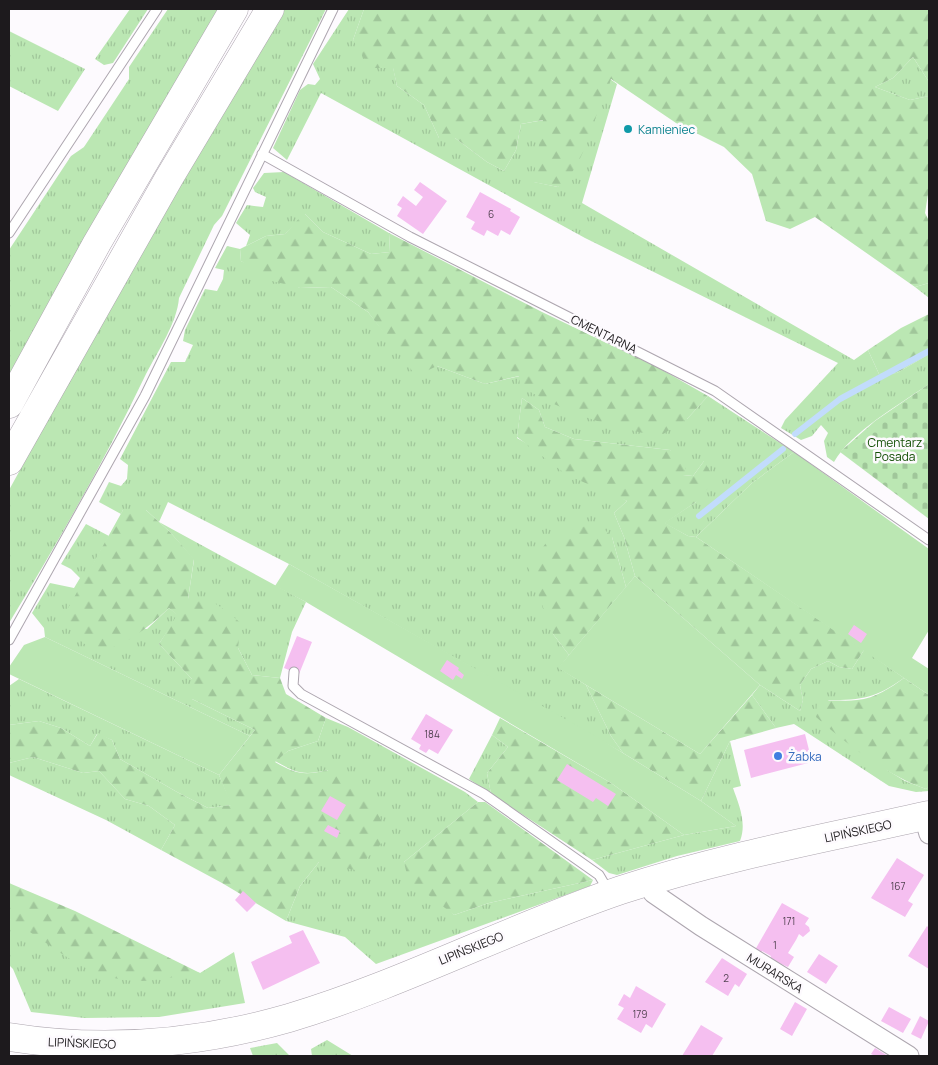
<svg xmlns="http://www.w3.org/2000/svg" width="938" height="1065" viewBox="0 0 938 1065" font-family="Manrope,sans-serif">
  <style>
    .grass { fill: url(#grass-tufts) }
    .forest { fill: url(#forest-firs) }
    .cemetery { fill: url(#cemetery-stones) }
    .garden { fill: #bbe7b3 }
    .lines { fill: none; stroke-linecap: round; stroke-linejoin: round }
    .stream { stroke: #c2dcfc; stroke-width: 6 }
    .building { fill: #f5bff0 }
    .service-casing { stroke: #ada6af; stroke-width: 11 }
    .minor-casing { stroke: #ada6af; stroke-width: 21 }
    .primary-casing { stroke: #ada6af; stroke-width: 29 }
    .service { stroke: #fff; stroke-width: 9 }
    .minor { stroke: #fff; stroke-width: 19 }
    .primary { stroke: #fff; stroke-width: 28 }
    .culture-dot { fill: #0f9aa8; stroke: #fdfafe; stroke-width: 2 }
    .shop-dot { fill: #3f7fe0; stroke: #fdfafe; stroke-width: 2 }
    .labels { text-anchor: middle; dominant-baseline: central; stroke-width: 5; stroke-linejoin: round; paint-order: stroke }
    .number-label { font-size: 10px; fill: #534352 }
    .culture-label { font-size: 12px; fill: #0d838f; stroke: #fdfafe; text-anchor: start }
    .street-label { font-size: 12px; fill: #1d1a1d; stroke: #fdfafe }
    .park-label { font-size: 12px; fill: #145006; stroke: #fdfafe }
    .shop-label { font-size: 12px; fill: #366cbe; stroke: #fdfafe; text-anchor: start }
  </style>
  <defs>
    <pattern id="grass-tufts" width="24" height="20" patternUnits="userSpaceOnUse" patternTransform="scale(1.25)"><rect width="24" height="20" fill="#bbe7b3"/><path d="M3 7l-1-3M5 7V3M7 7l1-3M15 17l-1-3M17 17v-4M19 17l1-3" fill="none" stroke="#a0c69a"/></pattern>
    <pattern id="forest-firs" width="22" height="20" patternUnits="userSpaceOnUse" patternTransform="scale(1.25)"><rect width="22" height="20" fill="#bbe7b3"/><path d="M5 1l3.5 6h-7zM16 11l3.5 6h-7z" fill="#a0c69a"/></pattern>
    <pattern id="cemetery-stones" width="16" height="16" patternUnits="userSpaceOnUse" patternTransform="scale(1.25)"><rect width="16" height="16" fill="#bbe7b3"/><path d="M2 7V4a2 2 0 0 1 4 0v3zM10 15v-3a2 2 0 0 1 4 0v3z" fill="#a0c69a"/></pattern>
  </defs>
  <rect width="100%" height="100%" fill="#fdfafe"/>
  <!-- grass -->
  <path class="grass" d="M130,9H148L113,63L104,65L95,59Z
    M168,9H218L85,237L9,377V250L71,156L84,147L129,79V67Z
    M284,9H326L222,216L214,225L179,298C177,323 158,351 146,374C105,460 58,542 9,623V490L119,291Z
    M349,9H364L353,40L393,67L397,86L424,105L439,138H455L487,162L504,171L516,150L521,124L544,120L534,182L558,187L610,79L617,84L582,203L854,360L868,350L879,374L897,373L929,354V384C899,405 852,431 834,462L827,457L824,441L828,433L821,425L812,436L801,440L781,428L785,420L838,363L585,238L321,93L287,160L273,148L300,90L308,84L315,85L320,79L313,64Z
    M9,31L85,69L58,111L9,86Z
    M913,57L929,82V96L910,100L875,87L893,78Z
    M284,172L389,233L390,252L371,254L323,232L305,214L285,234L266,236L246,246L250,235L236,223L247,205L263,207L266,197L255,192L253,188L264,173Z
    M227,246L240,249L241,261L300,288L331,287L368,312L391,341L437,366L485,384L520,376L687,419L708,396L794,452L752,483L696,537L688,536L664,523L696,502L704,461L693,476L683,475L670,450L574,439L545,427L539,410L522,398L517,438L627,501L614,513L624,537L635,576L626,587L612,537L553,634L569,655L559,668L586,685L611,736L623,753L289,564L168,502L159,522L306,602L292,632L280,678L252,675L238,648L188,599L194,560L170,532L146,510H123L121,514L99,502L109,482L121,486L127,479L128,465L120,459L171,362H185L193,345L183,341L185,330L205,289L217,291L223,279L224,270L215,268Z
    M929,283V298L915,287Z
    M86,524L109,536L63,619L147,629L169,608L178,615L159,644L192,679V699L255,730L250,736L45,637L44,628L32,613L50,583L74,588L80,578L71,569L61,564Z
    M864,650L904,678C875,698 864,700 828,700L887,770L905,781L926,789L929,787V791L916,792L889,786L794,724L776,728L752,695L760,685L800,711L803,700L800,685L811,669L828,661L839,667L852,669Z
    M19,679L219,775L232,805L208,808L177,792L120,759L112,740L97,734L90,746L61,728L39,721L9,725V686Z
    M326,718L348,727L465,792L478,802L404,862L454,915L489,903L593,880L590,886L376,964L345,937L286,921L300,886L319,862L328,770C303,776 296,773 275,761L288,751L318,741Z
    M492,735L508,747L487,773L491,794L469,779Z
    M730,741L741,786L733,788C739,805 747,823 740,841L677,856L617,875L609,873L592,860L684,835L736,826L701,801Z
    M33,757L83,773L99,771L125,799L149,806L175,825L161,850L106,820L9,775V763Z
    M9,919L200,973L234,952L245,1003L159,1017L84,1018L31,1012L13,969L9,965Z
    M327,1040L353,1056H312L311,1049Z
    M277,1043L289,1055L253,1056L250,1048Z"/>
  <!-- forest -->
  <path class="forest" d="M364,9H929V82L913,57L893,78L875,87L910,100L929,96V188L925,213L929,221V283L915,287L815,217L790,229L766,221L752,174L724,147L676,123L611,79C593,112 588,165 558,187L533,182L543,120L521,124L516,150L504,171L487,162L455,138H439L424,105L397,86L393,68H370L353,40Z
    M304,213L323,232L371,254L390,252L389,233L542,312L657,367L708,396L687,419L660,436C608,427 566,413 520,386L519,376L485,384L437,366L416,376L368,312L331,287L300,288L272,281L241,261L240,249L266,236L285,234Z
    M929,314V354L897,373L879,374L868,350L901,328Z
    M522,398L539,410L545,427L574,439L670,450L687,464L683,475L693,476L704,461L715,480L696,502L665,523L688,536L696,537L864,650L852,669L839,667L828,661L811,669L800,685L803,700L800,711L760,685L635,576L624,537L614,513L627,501L567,475L517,437Z
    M123,510H146L170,532L194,559L188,599C210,594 225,611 241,623L238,648L252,675L280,678L286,694L326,718L318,741L288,751L275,762C296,774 304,776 327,770L368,797L382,821L383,842L355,870L319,862L300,886L286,921L222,883L161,850L175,825L149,806L125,799L99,771L83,773L33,757L9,763V725L39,721L61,728L90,746L98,733L112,740L120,759L177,792L208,808L231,805L219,775L255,730L192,699V679L159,644L177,615L169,608C152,624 110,662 86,645C77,639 70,627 62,619Z
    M600,525L612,537L626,587L569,655L553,634L528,567L549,539L578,527Z
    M904,678L929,695V787L926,789C886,775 848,745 816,717L817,702C831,699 844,702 857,700C876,698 890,688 904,678Z
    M586,685L700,754L752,695L776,728L730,741L701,801L623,753L611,736Z
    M500,718L611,783L684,835L592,860L491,794L487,773L508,747L492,735Z
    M478,802H485L593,880L489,903L454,915L408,879L404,862Z
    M9,883L75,911L200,973C180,975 159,981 139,981C86,981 52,943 9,919Z"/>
  <!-- cemetery -->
  <path class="cemetery" d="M929,384V519L840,452L875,421Z"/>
  <!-- garden -->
  <path class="garden" d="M794,452L929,549V630L912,658L929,669V695L696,537L752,483Z
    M289,564L592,734L701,801L736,826L684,835L611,783L306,602L275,586Z
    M635,576L760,685L700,754L558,668Z
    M45,637L250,736L219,775L9,674V667L24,645Z"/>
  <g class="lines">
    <!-- stream -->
    <path class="stream" d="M795,434L840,399L929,351
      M699,516L783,449"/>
  </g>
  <!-- building -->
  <path class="building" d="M420,182L447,201L423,234L397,216L402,208L397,205L403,196L416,206L423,197L414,190Z
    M480,192L511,209L510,211L520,217L510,235L501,230L498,236L487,230L484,236L471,229L475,222L466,217Z
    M854,625L867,634L861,643L848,634Z
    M297,636L312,642L299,674L284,668Z
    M447,660L459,668L458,670L464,675L462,679L456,675L453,680L440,671Z
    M426,714L453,730L438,754L429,749L426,753L419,749L421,745L411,739Z
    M805,734L812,762L751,778L744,750Z
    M567,764L616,794L608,806L596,798L593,802L557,780Z
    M330,796L346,805L337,820L321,811Z
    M328,825L340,831L337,838L324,831Z
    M897,858L924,875L908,901L913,904L905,917L871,898Z
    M243,891L256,903L247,912L235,900Z
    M782,903L809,918L805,924L809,927L810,931L803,937L799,934L796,940L788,953L794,957L788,967L770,959L771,956L762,951L761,953L755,950Z
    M927,926L929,928V969L908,956Z
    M303,930L320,963L263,990L251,962L292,943L289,936Z
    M819,954L838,966L826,984L807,972Z
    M722,958L747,974L739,987L735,984L728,996L705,982Z
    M636,986L666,1004L652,1028L646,1024L641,1033L617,1019L624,1008L618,1005L624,994L630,998Z
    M795,1002L807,1009L792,1036L780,1029Z
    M889,1007L911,1019L903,1033L881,1021Z
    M920,1016L929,1021L921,1039L911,1034Z
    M701,1025L723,1038L712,1056H682Z
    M875,1048L888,1056H875L871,1054Z"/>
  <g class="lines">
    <defs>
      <path id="service" d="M262,154L410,237L715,391L929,540
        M9,233L157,9
        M9,640L145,396L333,9
        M294,672L293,686L301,694L484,794L599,875L609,892"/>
      <path id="minor" d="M924,817L929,834
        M649,882L653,893L701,926L909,1056"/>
      <path id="primary" d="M9,404L97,243L234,9
        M9,461L169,178L270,9
        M9,1037C103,1052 198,1044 289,1018C403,984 509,928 621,890C722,857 826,838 929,815"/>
    </defs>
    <!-- service casing -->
    <use href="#service" class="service-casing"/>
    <!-- minor casing -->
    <use href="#minor" class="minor-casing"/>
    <!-- primary casing -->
    <use href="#primary" class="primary-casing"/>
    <!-- service -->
    <use href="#service" class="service"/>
    <!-- minor -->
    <use href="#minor" class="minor"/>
    <!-- primary -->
    <use href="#primary" class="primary"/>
  </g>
  <!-- markers -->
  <circle class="culture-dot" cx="628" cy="129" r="5"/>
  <circle class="shop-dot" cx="778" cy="756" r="5"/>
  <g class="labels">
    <!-- number labels -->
    <g class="number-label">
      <text x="491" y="214">6</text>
      <text x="432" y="734">184</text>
      <text x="898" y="886">167</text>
      <text x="789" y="921">171</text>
      <text x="775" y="945">1</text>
      <text x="726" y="978">2</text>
      <text x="640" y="1014">179</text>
    </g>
    <!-- culture labels -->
    <g class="culture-label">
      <text x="638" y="129">Kamieniec</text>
    </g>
    <!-- street labels -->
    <g class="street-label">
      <text transform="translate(604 334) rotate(26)">CMENTARNA</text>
      <text transform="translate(858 831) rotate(-12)">LIPIŃSKIEGO</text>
      <text transform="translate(471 948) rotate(-22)">LIPIŃSKIEGO</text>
      <text transform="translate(775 973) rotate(32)">MURARSKA</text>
      <text transform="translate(82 1043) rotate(2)">LIPIŃSKIEGO</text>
    </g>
    <!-- park labels -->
    <g class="park-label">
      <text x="895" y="442">Cmentarz<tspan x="895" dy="14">Posada</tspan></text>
    </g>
    <!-- shop labels -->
    <g class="shop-label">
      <text x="788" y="756">Żabka</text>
    </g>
  </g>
  <!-- border -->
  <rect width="938" height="1065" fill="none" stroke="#1d1a1d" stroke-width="20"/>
</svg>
